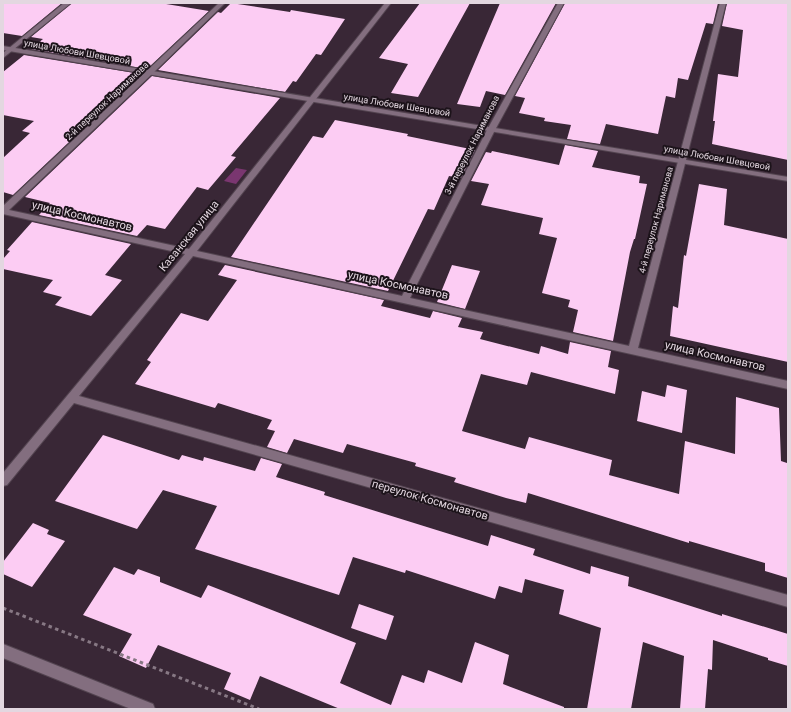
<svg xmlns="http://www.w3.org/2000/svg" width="791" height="712" viewBox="0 0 791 712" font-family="Roboto,sans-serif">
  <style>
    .green { fill: #7a3670 }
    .building { fill: #fcccf3 }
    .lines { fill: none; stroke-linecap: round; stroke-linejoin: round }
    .street-casing { stroke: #534450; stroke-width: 2 }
    .secondary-casing { stroke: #534450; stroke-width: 2 }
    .path { stroke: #877884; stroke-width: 3; stroke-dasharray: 3.5 3.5; stroke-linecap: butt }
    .street { fill: #836e7f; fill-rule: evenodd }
    .secondary { fill: #836e7f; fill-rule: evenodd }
    .labels { text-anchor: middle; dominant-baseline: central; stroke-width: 4; stroke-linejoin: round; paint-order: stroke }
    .far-street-label { font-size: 9px; fill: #e3d7e0; stroke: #1c131a }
    .street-label { font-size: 11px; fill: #e3d7e0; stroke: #1c131a }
  </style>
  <rect width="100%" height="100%" fill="#392736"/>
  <!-- green -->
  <path class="green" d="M236,168L247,170L236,184L224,181Z"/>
  <!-- building -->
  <path class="building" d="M3,3H62L22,36L3,33Z
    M72,3H160L209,11L147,69L31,49L43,39L31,37Z
    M231,3L290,12L291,10L345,19L321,55L316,54L296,82L293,81L285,92L158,70L218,12L221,13Z
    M420,3H470L418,97L391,93L408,64L379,58Z
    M500,3H556L505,95L486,91L480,107L457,104Z
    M565,3H718L713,24L706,23L688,80L678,78L675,98L666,96L658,134L606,124L600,144L567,139L571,125L544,121L545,118L519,113L525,98L515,96Z
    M727,3H788V160L712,144L715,121H713L718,74L738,77L743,30L722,26Z
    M24,55L141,74L13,195L3,192V158L30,133L22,131L34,121L3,115V72Z
    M152,76L280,98L231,156L236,157L208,190L197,187L165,229L147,225L137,236L39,215L50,203L25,197Z
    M335,120L408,134L407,136L475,150L461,178L449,176L434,210L428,209L388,291L231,257L313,136L323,138Z
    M565,145L598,151L592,167L640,176L639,183L647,184L635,239H634L630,252L613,341L573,332L578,310L568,307L570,300L542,293L557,238L539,234L543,218L481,205L489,184L471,181L486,152L491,153L492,151L559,165Z
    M699,184L727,189L724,225L788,239V362L670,336L673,306L678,308L684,255L686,256Z
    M32,222L131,244L105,275L122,280L91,316L55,305L62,297L43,292L53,280L3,269V259L10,251L7,250Z
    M225,265L384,300L381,306L430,318L433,311L462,318L458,327L483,332L480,339L539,354L541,346L568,354L570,342L611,351L608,367L619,370L615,394L531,372L527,385L481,374L462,431L525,449L529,437L612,460L609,475L679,494L685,441L735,454L736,397L779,408L781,461L787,463L788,578L765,571V563L689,541V543L528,493L526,503L506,498L454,482L456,478L415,466L416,463L347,444L343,453L294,439L287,453L267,447L275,431L267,429L272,420L218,403L215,408L135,384L151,362L147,360L181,313L208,321L237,280L218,275Z
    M452,265L480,271L465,309L437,302Z
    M667,385L687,390L682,433L637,421L642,391L665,397Z
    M103,435L179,460L182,455L203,461L204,457L255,471L261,458L282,464L276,477L325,492L324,495L488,546L491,535L535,549L533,555L590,574L591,566L629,577L628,586L722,616V614L788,634V666L768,660V658L713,640L712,670L708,669L705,709H680L684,656L643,642L631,709H587L601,628L559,614L564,590L525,579L522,593L499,586L495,599L406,570L405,573L353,557L339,595L195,549L217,506L163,490L137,529L55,501Z
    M33,523L49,530L47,534L65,541L32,587L3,574V562Z
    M114,567L134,575L138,569L160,577V582L201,598L208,585L356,643L340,683L391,705L402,675L424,683L428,670L462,683L475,642L509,655L503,684L564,707V709H340L260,676L250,700L224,689L231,673L158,645L146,668L119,656L132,634L83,615Z
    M359,604L394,616L386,640L351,628Z"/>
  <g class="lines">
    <defs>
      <path id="street" d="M64,3H71L3,58V53Z
        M219,3H225L152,74L9,210L189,249L385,3H391L197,251L402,296L487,130L558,3H564L495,130L410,298L629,346L720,3H726L638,348L788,381V389L193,256L79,396L788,595V607L74,403L7,485L3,486V473L185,254L3,214V206Z
        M3,644L153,704L155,709H131L3,658Z"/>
      <path id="secondary" d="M3,46L788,177V181L3,50Z"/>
    </defs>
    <!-- street casing -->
    <use href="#street" class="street-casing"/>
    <!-- secondary casing -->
    <use href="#secondary" class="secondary-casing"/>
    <!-- path -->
    <path class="path" d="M3,608L259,709"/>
    <!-- street -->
    <use href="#street" class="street"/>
    <!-- secondary -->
    <use href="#secondary" class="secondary"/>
  </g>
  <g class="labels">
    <!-- far-street labels -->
    <g class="far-street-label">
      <text transform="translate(77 52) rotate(10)">улица Любови Шевцовой</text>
      <text transform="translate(107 101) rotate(-43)">2-й переулок Нариманова</text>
      <text transform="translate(397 105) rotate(9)">улица Любови Шевцовой</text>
      <text transform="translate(472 145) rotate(-63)">3-й переулок Нариманова</text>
      <text transform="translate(717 158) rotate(10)">улица Любови Шевцовой</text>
      <text transform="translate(656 220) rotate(-75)">4-й переулок Нариманова</text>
    </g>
    <!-- street labels -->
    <g class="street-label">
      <text transform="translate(82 216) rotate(13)">улица Космонавтов</text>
      <text transform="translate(189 236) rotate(-51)">Казанская улица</text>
      <text transform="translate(398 285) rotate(12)">улица Космонавтов</text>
      <text transform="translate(715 356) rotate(13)">улица Космонавтов</text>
      <text transform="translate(430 500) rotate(16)">переулок Космонавтов</text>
    </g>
  </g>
  <!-- border -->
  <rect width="791" height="712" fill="none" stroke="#e3d7e0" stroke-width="8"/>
</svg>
